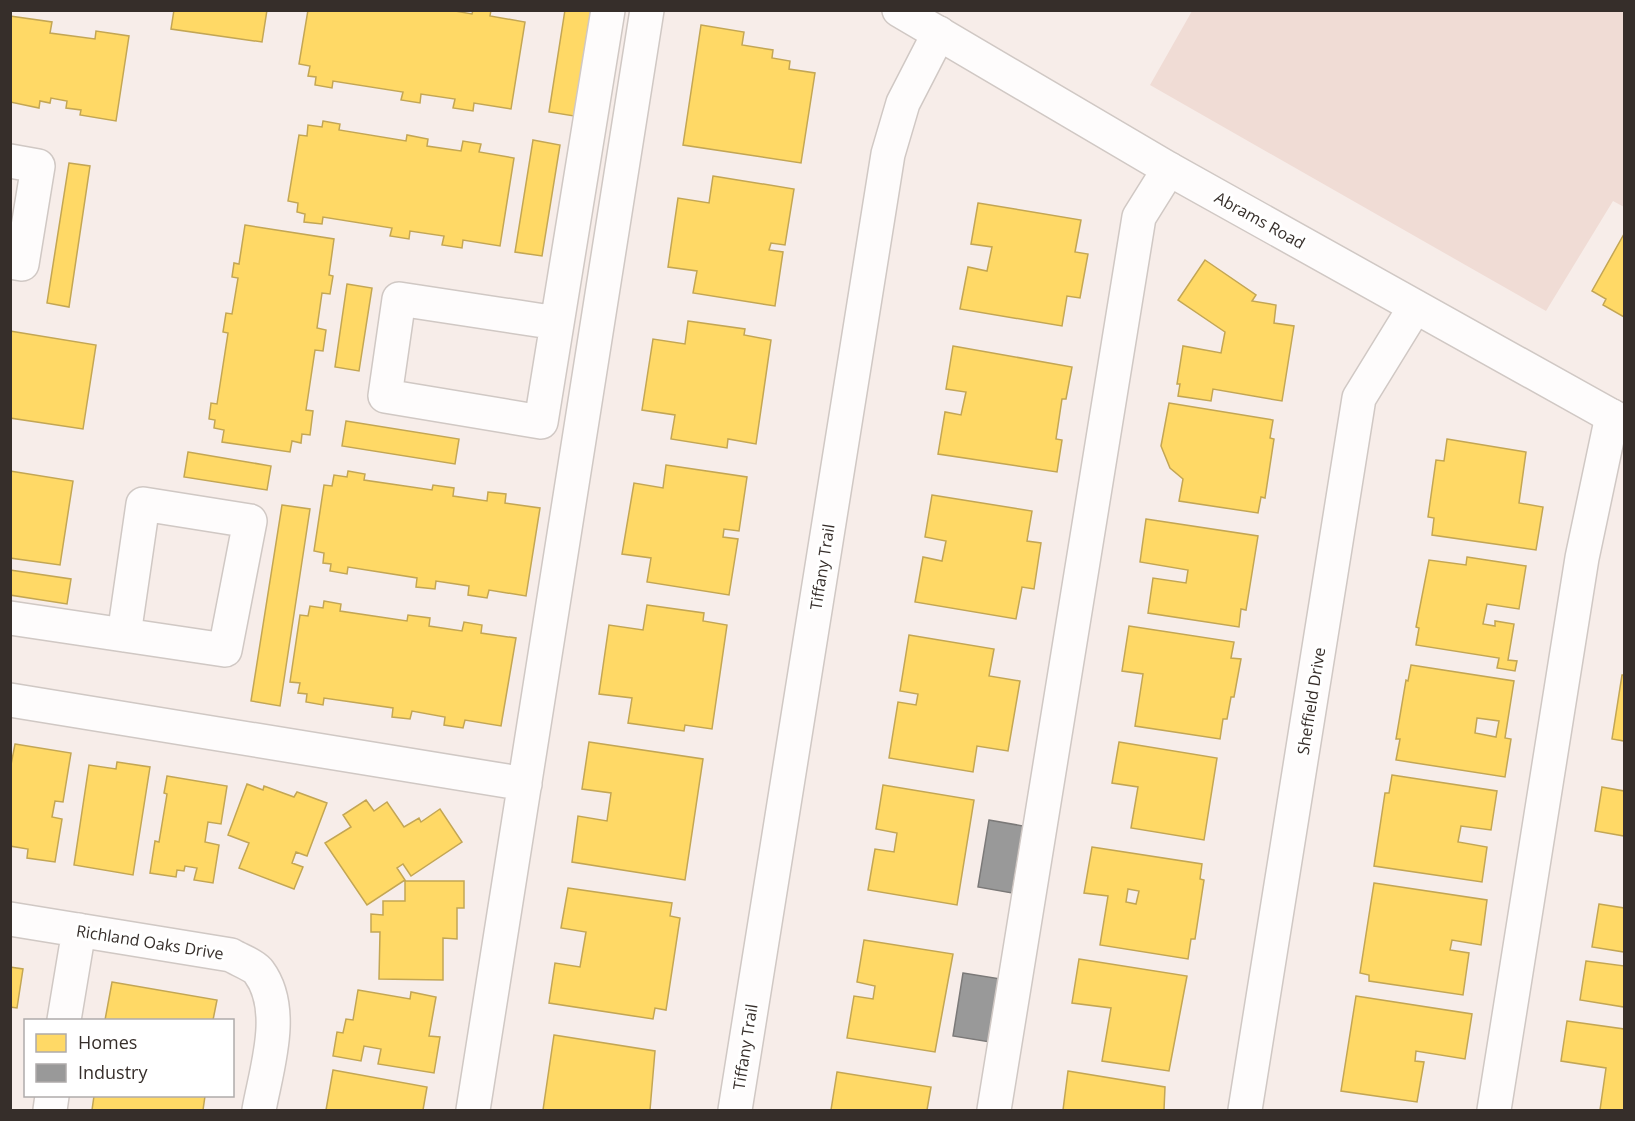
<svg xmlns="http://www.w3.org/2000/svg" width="1635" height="1121" viewBox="0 0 1635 1121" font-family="'Open Sans',sans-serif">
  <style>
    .green { fill: #f0dcd5 }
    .homes { fill: #ffd966; stroke: #c3a654; stroke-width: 1.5; fill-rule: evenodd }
    .industry { fill: #999; stroke: #7b7978; stroke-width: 1.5 }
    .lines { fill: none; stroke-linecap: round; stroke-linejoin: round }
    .minor-casing { stroke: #d0c8c4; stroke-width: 36 }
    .major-casing { stroke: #d0c8c4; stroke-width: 36 }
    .minor { stroke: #fefcfc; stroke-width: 33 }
    .major { stroke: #fefcfc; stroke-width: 33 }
    .labels { text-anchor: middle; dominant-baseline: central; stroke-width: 6; stroke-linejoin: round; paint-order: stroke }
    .street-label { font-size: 16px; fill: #362e2a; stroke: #fff }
  </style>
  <rect width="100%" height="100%" fill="#f7ede9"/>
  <!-- green -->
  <path class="green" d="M1192,11H1624V207L1613,201L1546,311L1150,85Z"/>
  <!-- homes -->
  <path class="homes" d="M174,10H267L262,42L171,29Z
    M308,10H449L472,14L473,10H491L490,16L525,22L511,109L474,103L473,111L453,108L455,99L421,94L420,103L401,100L403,92L333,81L332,88L315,85L316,77L308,76L310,66L299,64Z
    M565,10H591L574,116L549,112Z
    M10,16L52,22L50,33L95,39L96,31L129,36L116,121L80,115L81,110L66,108L67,101L51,98L50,103L40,101L39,108L10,102Z
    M701,25L744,32L742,45L773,50L772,58L790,61L789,69L815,73L801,163L683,145Z
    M323,121L340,124L339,130L406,141L407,135L428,139L427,146L461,151L463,141L481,144L479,152L514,158L500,246L463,240L462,248L442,245L444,236L410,231L409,239L390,236L392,228L323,217L322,224L304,222L305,214L297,212L298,203L288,201L299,135L307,136L308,125L322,127Z
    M533,140L560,145L542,256L515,252Z
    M69,163L90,166L69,307L47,303Z
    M713,176L794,189L785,245L771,243L769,250L783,252L775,306L693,293L697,271L668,267L678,198L709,203Z
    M978,203L1081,220L1075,252L1088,254L1080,298L1067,296L1062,326L960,309L968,267L987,271L992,247L971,244Z
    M245,225L334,239L329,275L333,276L330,294L322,293L317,328L326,330L323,351L315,350L306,410L313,411L310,435L302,434L301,443L292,441L290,452L222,442L224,430L214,428L215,420L209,419L211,403L217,404L228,333L223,332L226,313L232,314L238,278L232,277L234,263L239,264Z
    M1624,234V317L1603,305L1606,299L1592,291Z
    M1205,260L1256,295L1252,301L1276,305L1274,323L1294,326L1282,401L1213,389L1211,401L1178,396L1180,384H1177L1183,346L1221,353L1225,332L1178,300Z
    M347,284L372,288L359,371L335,367Z
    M688,321L745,329L744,335L771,340L756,444L728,439L727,448L671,439L675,415L642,410L653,339L685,344Z
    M10,331L96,345L83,429L10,418Z
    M953,346L1072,367L1066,399H1062L1056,439L1062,440L1057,472L938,454L945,412L961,415L966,392L946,389Z
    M1169,403L1273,420L1270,438L1274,439L1265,498L1261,497L1258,513L1179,501L1183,479L1170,468L1161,446Z
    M346,421L459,439L455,464L342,446Z
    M1447,439L1526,452L1519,503L1543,507L1536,550L1432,535L1434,518L1428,517L1436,460L1444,461Z
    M188,452L271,466L267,490L184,477Z
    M666,465L747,477L739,531L724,529L723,537L738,539L729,595L647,582L651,558L622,554L634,483L663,488Z
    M10,471L73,481L60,565L10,558Z
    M348,471L365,474L364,480L432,490L433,485L454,488L453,496L487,501L488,492L506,494L505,503L540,508L526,596L489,590L487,598L468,595L469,586L436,581L435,589L416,587L417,578L348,567L347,574L330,571L331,564L323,563L324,553L314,551L324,485L332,486L334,475L347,477Z
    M932,495L1032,511L1027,541L1041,543L1034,589L1022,587L1016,619L915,602L923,557L942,561L946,541L925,537Z
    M282,505L310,509L280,706L251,701Z
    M1146,519L1258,536L1246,610L1241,609L1239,627L1148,613L1153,578L1186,583L1188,570L1140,562Z
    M1467,557L1526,566L1519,609L1487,604L1483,624L1495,626V621L1514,624L1508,660L1517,661L1515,671L1497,668L1499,658L1416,645L1419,628L1416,627L1429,560L1466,565Z
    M10,570L71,579L67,604L10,595Z
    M324,601L341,604L340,611L407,621L408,615L430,618L429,626L462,631L464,622L482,625L481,633L516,638L501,726L465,720L463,728L444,725L445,717L412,711L410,719L392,717L393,708L324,698L323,705L306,702L307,694L298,693L300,683L290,682L300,615L308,616L310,606L323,608Z
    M647,605L704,613L703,621L727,625L712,729L685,725L684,731L628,723L632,698L599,694L609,625L643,630Z
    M1129,626L1234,642L1231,658L1241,659L1234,697H1231L1227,719H1223L1220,739L1135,726L1143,674L1122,671Z
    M909,635L994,649L989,676L1020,681L1008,751L977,746L973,772L889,758L898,702L916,705L918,694L900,691Z
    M1411,665L1514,681L1505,738L1511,739L1505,777L1396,760L1400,739H1396L1406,680L1408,681ZM1477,718L1499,721L1496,737L1475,733Z
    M1622,675H1624V741L1612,739Z
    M589,742L703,759L685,880L572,862L578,816L607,821L611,793L582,789Z
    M1119,742L1217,758L1204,840L1131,828L1138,787L1112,783Z
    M15,744L71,753L63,802L55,801L52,817L62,819L55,862L27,858L28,849L10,846V770Z
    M117,762L150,767L133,875L74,865L89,765L116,769Z
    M1392,775L1497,791L1491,830L1461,826L1458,842L1487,847L1482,882L1374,866L1385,793H1389Z
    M167,776L227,786L221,824L208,822L205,842L219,845L213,883L194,880L197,868L185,866L184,871L177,870L176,877L150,873L155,841L159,842L167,794L164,793Z
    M247,784L263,790L264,786L294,797L297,792L327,803L307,856L296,852L292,863L303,867L294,889L239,868L249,843L228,835Z
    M883,785L974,800L957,905L868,890L875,849L894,852L897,833L876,829Z
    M1602,787L1624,791V836L1595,831Z
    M366,800L374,811L387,802L404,827L419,818L421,822L440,809L462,842L411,876L403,864L397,868L405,880L367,905L325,843L351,827L343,815Z
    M1092,847L1202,864L1200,879L1204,880L1195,939H1191L1188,959L1100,945L1108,896L1084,893ZM1128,889L1139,891L1136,904L1126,902Z
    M405,881H464V908H457V939L443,938V980L379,979L380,932H371V914L383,915V901H405Z
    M1374,883L1487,900L1481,945L1452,940L1450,950L1469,953L1463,995L1369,981V975L1360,973Z
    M568,888L672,903L670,916L680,918L666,1010L655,1008L653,1019L549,1003L555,963L580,967L586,932L561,928Z
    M1599,904L1624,908V952L1592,947Z
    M864,940L953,954L935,1052L847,1038L854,996L873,999L875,986L857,982Z
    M1079,959L1187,976L1169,1071L1102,1061L1111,1008L1072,1003Z
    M1586,961L1624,966V961V1007L1580,1000Z
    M10,967L23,969L17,1008L10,1007Z
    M112,982L217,1000L213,1020H105Z
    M358,990L410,999L411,992L436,997L429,1036L440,1037L434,1073L378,1064L381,1049L364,1046L361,1061L333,1056L337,1032L343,1033L346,1019L353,1020Z
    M1356,996L1472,1014L1465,1059L1416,1051L1415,1061L1424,1062L1417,1102L1341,1091Z
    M1567,1021L1624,1029V1110H1600L1606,1068L1561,1061Z
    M554,1035L655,1051L650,1110H543Z
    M333,1070L427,1087L423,1110H326Z
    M1068,1071L1165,1087L1164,1110H1063Z
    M837,1072L931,1087L927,1110H831Z
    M94,1096H205L203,1110H92Z"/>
  <!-- industry -->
  <path class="industry" d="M989,820L1023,826L1012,893L978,887Z
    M963,973L1001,979L990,1042L953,1036Z"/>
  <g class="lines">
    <defs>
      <path id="minor" d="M10,161L38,166L22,264L10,262
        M557,323L399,299L385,396L541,422L608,10
        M10,618L225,650L250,521L143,504L124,635
        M10,700L525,784
        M10,919L231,955C239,960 254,965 259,972C287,1010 266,1070 259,1110
        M64,1020L79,930
        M50,1110L52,1096
        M473,1110L647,10
        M735,1110L888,154L903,103L939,33
        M994,1110L1139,217L1169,169
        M1245,1110L1359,398L1415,307
        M1494,1110L1582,558L1612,416"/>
      <path id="major" d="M899,10L1169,169L1624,423"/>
    </defs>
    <!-- minor casing -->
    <use href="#minor" class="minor-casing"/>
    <!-- major casing -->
    <use href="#major" class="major-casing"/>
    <!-- minor -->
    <use href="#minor" class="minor"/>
    <!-- major -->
    <use href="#major" class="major"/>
  </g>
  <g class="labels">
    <!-- street labels -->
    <g class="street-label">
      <text transform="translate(1260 220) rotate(29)">Abrams Road</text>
      <text transform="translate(822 567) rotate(-81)">Tiffany Trail</text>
      <text transform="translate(1311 701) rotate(-81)">Sheffield Drive</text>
      <text transform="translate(150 942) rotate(9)">Richland Oaks Drive</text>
      <text transform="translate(745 1047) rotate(-81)">Tiffany Trail</text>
    </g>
  </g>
  <!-- border -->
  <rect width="1635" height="1121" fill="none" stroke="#362e2a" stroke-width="24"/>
  <!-- legend -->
  <rect x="24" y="1019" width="210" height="78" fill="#ffffff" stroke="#afabaa" stroke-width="1.5"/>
  <rect x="36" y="1034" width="30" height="18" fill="#ffd966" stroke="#afabaa" stroke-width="1.5"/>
  <text x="78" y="1049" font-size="18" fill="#362e2a">Homes</text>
  <rect x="36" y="1064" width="30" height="18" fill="#999999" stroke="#afabaa" stroke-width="1.5"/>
  <text x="78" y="1079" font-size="18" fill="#362e2a">Industry</text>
</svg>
